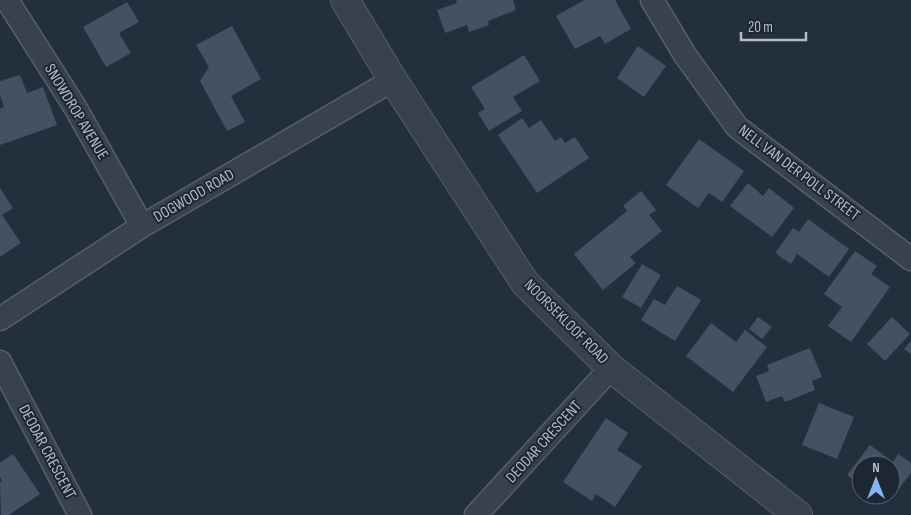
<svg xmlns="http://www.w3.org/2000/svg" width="911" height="515" viewBox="0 0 911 515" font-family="'Sofia Sans Condensed',sans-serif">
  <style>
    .building { fill: #455162 }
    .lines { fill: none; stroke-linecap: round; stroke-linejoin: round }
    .minor-casing { stroke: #565f6c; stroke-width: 25 }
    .tertiary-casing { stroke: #565f6c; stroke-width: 30 }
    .minor { stroke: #38414e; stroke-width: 22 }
    .tertiary { stroke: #38414e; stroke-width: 28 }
    .labels { text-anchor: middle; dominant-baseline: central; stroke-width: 4; stroke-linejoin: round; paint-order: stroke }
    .street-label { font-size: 16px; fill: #b4bcc9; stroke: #1d2633 }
  </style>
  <rect width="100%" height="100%" fill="#242f3e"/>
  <!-- building -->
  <path class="building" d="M456,0H513L516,10L488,21L489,25L469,32L467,25L445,33L437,10L457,3Z
    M584,0H615L631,29L605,44L600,36L575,49L556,16Z
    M127,2L139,22L119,33L131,53L106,67L83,27Z
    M232,26L261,79L231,96L245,122L227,131L200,81L209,67L196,45Z
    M638,46L666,66L644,97L617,78Z
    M524,55L540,81L513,97L522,111L489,131L478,113L485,109L471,87Z
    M20,75L27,93L43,87L57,125L0,145V109L4,107L0,95V81Z
    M522,118L529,128L541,120L555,141L561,137L565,143L575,137L589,158L537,193L498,135Z
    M699,139L744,171L722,202L709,193L698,208L666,185Z
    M748,183L763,196L769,188L794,208L772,237L730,206Z
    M0,188L13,208L2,215L21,243L0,257Z
    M641,191L656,210L649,215L662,231L630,257L636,263L603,290L574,254L627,211L623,206Z
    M808,219L849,249L829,277L797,254L791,264L775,253L793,228L799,232Z
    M855,251L877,266L871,274L890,287L851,342L828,326L842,307L824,294Z
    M642,264L661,275L641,308L622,297Z
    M677,286L701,300L675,341L641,320L654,299L665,305Z
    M758,317L772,327L762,339L749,329Z
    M892,317L910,334L885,361L867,344Z
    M711,323L736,342L745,330L767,347L733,392L686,356Z
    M911,341V354L904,349Z
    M810,348L822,377L812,381L815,390L785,402L782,396L766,402L756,376L769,371L767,365Z
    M819,403L854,417L837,459L802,445Z
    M606,418L628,433L617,450L642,466L615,507L596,494L592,501L563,482Z
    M870,445L893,462L898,454L911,463V473L892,498L887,495H891V465H861V485L847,475Z
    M13,454L40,494L9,515H1L0,482L2,481L0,477V463Z"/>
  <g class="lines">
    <defs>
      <path id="minor" d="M7,0L75,107L142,226
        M652,0L685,55L737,127L911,259
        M0,319L142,226L393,80
        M0,362L80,515
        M476,515L611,368"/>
      <path id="tertiary" d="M345,0L393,80L525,283L611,368L798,515"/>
    </defs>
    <!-- minor casing -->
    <use href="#minor" class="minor-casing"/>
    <!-- tertiary casing -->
    <use href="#tertiary" class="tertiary-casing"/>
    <!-- minor -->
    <use href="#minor" class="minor"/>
    <!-- tertiary -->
    <use href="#tertiary" class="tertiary"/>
  </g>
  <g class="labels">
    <!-- street labels -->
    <g class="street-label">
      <text transform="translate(76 112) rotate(59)">SNOWDROP AVENUE</text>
      <text transform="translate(799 173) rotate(37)">NELL VAN DER POLL STREET</text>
      <text transform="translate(194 196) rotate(-30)">DOGWOOD ROAD</text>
      <text transform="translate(566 322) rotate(45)">NOORSEKLOOF ROAD</text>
      <text transform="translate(544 442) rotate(-48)">DEODAR CRESCENT</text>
      <text transform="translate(47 452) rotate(62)">DEODAR CRESCENT</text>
    </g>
  </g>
  <!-- north arrow -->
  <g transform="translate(876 480)"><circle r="24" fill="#1d2633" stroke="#59626f"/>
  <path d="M0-4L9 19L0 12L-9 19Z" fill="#8ab4f8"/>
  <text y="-8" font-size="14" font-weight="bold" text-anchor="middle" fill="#b4bcc9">N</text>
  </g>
  <!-- scale -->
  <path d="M741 32v8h65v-8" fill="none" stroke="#b4bcc9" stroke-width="2.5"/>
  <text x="748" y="32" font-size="15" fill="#b4bcc9" stroke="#1d2633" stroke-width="4" paint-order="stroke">20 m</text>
</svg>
